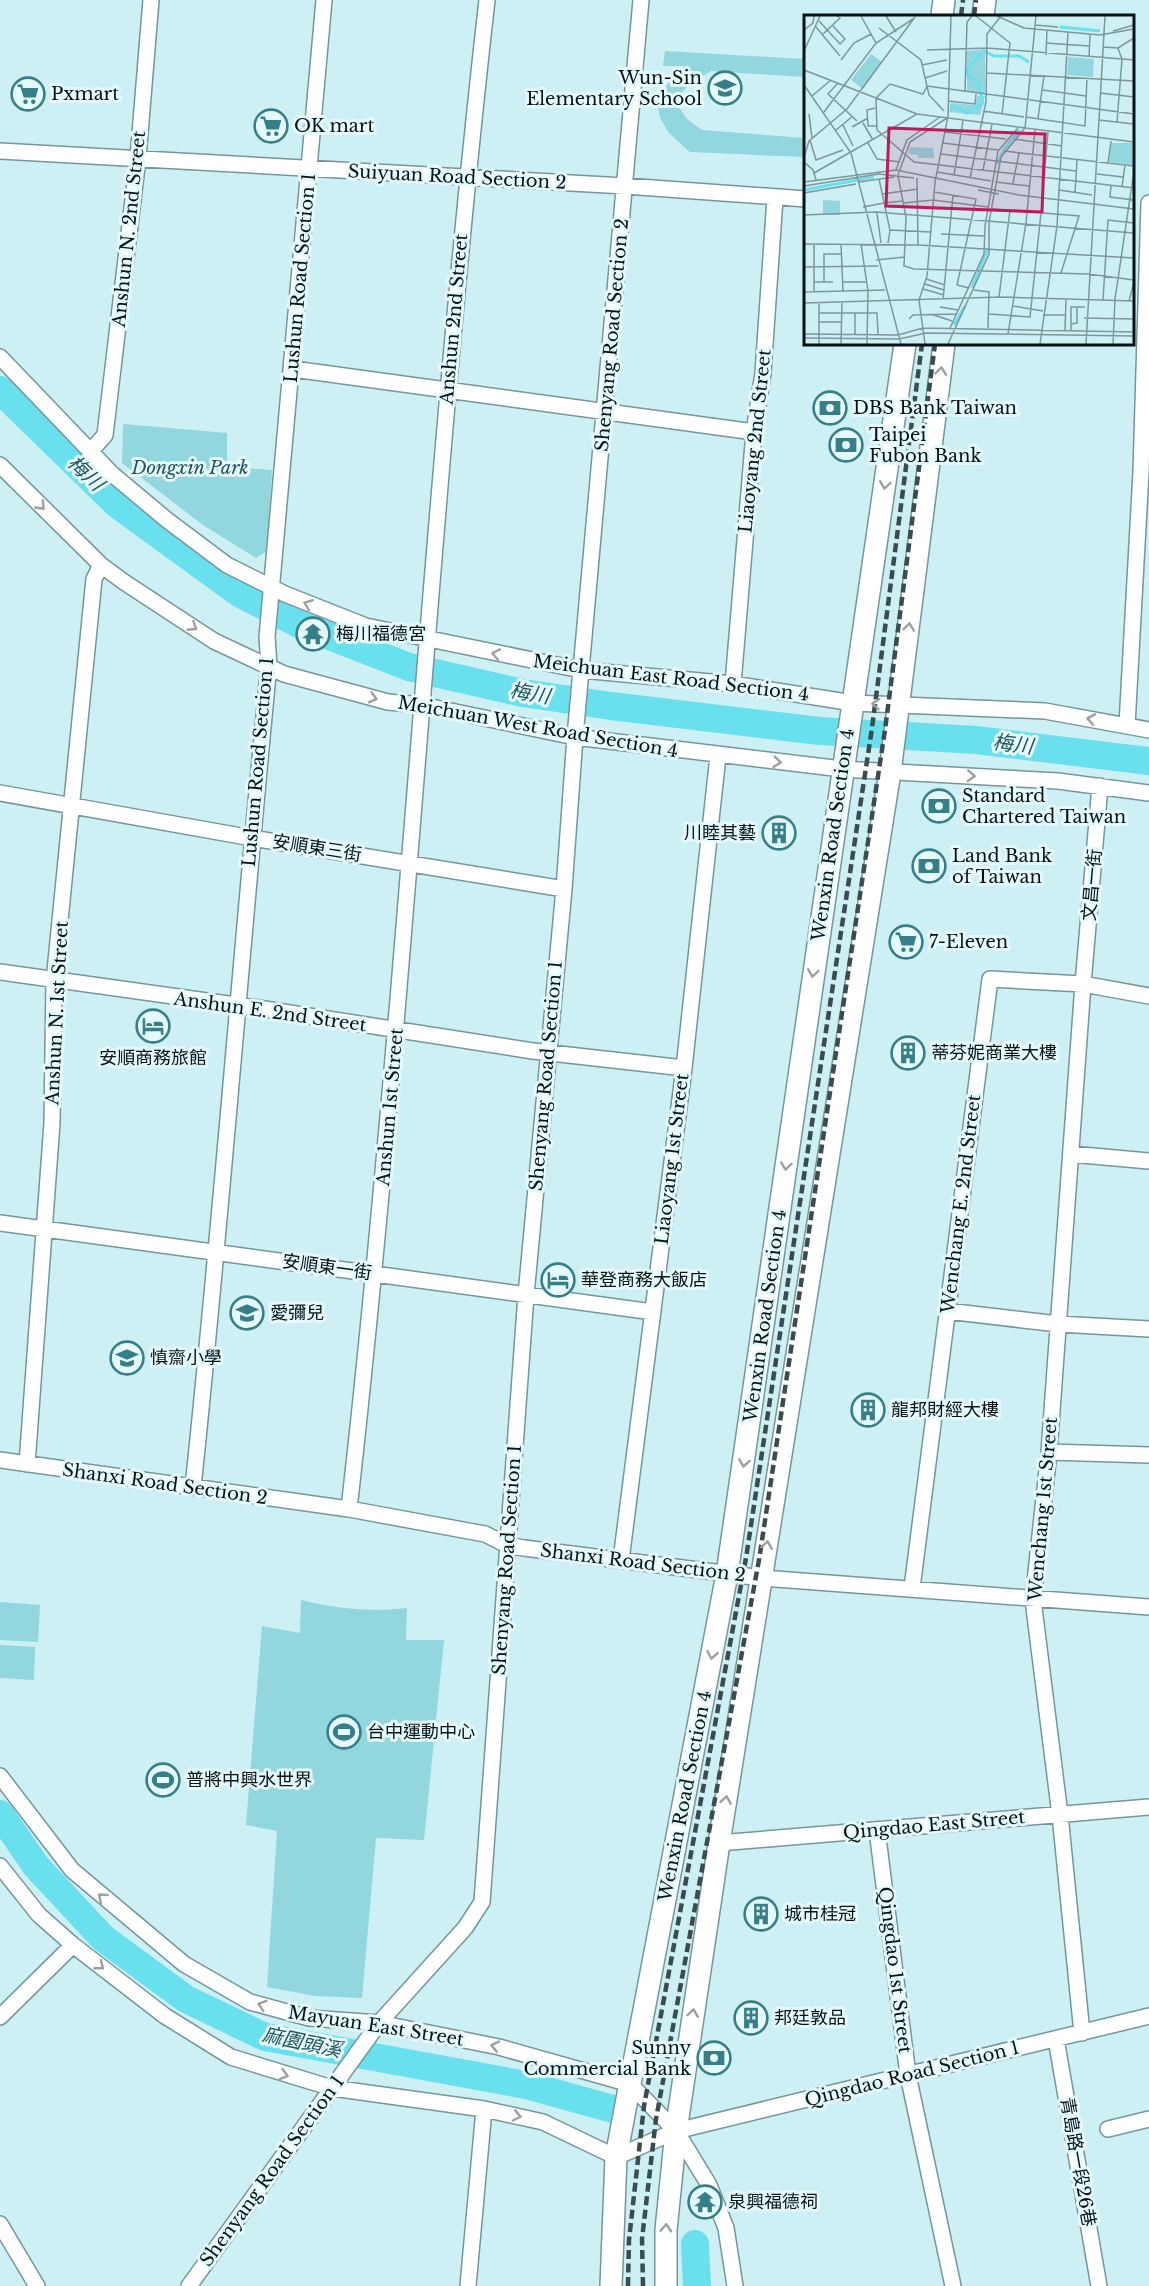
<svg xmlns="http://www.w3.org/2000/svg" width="1149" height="2286" viewBox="0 0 1149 2286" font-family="'Libre Baskerville','Noto Sans TC',serif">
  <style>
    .green { fill: #92d6de }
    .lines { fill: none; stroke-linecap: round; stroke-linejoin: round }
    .river { stroke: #69e0ee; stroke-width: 28 }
    .street-casing { stroke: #75969a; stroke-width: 18 }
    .secondary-casing { stroke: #75969a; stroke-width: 24 }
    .street { stroke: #fff; stroke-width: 15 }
    .secondary { stroke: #fff; stroke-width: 21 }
    .rail { stroke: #3a4c4e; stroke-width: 4.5; stroke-dasharray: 9 4.5; stroke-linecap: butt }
    .oneway { stroke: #9ba0a1 }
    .labels { text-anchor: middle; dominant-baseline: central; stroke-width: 6; stroke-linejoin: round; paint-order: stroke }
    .poi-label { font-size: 18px; fill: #061213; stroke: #e5fafd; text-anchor: start }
    .street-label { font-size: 18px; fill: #061213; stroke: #e5fafd }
    .park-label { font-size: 18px; font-style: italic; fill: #1e5258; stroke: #e5fafd }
    .water-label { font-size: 20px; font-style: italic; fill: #21545a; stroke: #e5fafd }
    .inset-river { fill: none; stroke: #69e0ee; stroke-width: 3 }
    .inset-road { fill: none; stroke: #7d979a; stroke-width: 1.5 }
    .view { fill: #c2185b; fill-opacity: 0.15; stroke: #c2185b; stroke-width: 3 }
    .inset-edge { fill: none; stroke: #061213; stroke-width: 3 }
  </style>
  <rect width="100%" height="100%" fill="#ccf0f4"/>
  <!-- green -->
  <path class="green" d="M665,51L805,59V77L711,71L690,84L680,94L679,107L687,119L702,130L805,138V157L690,152L669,133L660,118L657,103L662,90L684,66H663Z
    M123,424L227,433V467L272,470L267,551L256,558L203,525L122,463Z
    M301,1600C338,1609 369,1612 407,1608L406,1640H444L424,1840L376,1838L362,1998L315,1996L267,1987L277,1831L246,1825L262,1626L300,1633Z
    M0,1602L40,1605L38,1642L0,1640Z
    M0,1645L35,1647L34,1680L0,1678Z"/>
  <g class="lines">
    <!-- river -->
    <path class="river" d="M0,390L118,505L239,593L301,625L409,667L523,693L611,706L820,731L976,740L1149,761
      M0,1814L36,1866L103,1938L186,1999L265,2037L526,2085L613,2109
      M695,2244L697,2286"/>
    <defs>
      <path id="street" d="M0,151L625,186L806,199
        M0,357L112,474L167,520L227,565L285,594L366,626L581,670L733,684L853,703L1045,711L1149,730
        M293,369L754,432
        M90,452L105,435L138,158L151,0
        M0,465L101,565L124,582L214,641L284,674L388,702L422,705L575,737L842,769L1058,781L1149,793
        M733,684L754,432L763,373L775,198
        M1127,725L1141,472L1149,203
        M0,793L252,838L564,889
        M0,972L258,1008L533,1051L684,1068
        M1071,1154L1149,1161
        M0,1223L653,1312
        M947,1311L1058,1324L1149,1329
        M1049,1452L1149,1455
        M0,1460L349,1509L485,1534L507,1545L524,1548L762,1578L1149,1607
        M27,1464L52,1123L54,981L94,579L101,565
        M193,1487C222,1214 242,939 269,665L267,637L324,0
        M349,1509C406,1007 430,502 487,0
        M621,1560L684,1068L718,756
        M912,1588L990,979L1083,984L1149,996
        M0,1776L72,1870L184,1964L250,2002L309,2018L379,2023L499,2047L630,2084L676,2131L709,2185L726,2228L735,2286
        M877,1830L908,2075L953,2286
        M719,1843L1149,1807
        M0,1866L39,1915L73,1945L165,2016L231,2057L332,2088L484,2109L543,2122L616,2157L676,2131L1149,2016
        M0,2017L73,1945
        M1082,2033L1060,1815L1033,1600L1049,1452L1083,984L1100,786
        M1056,2039L1099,2286
        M1108,2129L1149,2119
        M0,2224L37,2286
        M189,2286L379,2023L465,1928L482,1902L526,1295L564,889L575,737L641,0
        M468,2286L484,2109"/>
      <path id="secondary" d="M942,16L944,0
        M983,16L985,0
        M611,2286L616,2157L727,1574L905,344
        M666,2286V2230L676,2131L719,1843L890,772L944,344"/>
    </defs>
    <!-- street casing -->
    <use href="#street" class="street-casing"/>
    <!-- secondary casing -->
    <use href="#secondary" class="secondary-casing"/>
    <!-- street -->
    <use href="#street" class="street"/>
    <!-- secondary -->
    <use href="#secondary" class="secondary"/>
    <!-- rail -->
    <path class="rail" d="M961,16L963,0
      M974,16L976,0
      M628,2286L629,2240L644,2106L746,1558L872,728L922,344
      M643,2286L642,2239L656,2119L759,1560L885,730L935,344"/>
  </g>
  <!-- one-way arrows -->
  <defs><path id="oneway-chevron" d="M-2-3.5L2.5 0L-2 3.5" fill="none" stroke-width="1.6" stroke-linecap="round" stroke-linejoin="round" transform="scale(1.5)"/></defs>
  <g class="oneway">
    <use href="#oneway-chevron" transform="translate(941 371) rotate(-83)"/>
    <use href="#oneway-chevron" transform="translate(885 485) rotate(98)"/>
    <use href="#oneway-chevron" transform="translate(41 506) rotate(46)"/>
    <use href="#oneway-chevron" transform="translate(308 604) rotate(-158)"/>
    <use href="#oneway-chevron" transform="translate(193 627) rotate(33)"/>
    <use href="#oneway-chevron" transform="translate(909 627) rotate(-83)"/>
    <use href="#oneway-chevron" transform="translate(496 654) rotate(-169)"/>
    <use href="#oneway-chevron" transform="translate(373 698) rotate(15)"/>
    <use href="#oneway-chevron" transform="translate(876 704) rotate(-176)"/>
    <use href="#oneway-chevron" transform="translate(1091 719) rotate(-170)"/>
    <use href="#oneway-chevron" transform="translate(777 762) rotate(6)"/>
    <use href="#oneway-chevron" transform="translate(971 776) rotate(3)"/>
    <use href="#oneway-chevron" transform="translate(813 973) rotate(98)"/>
    <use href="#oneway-chevron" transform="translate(786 1166) rotate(98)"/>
    <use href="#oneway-chevron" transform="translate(744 1463) rotate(99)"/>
    <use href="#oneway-chevron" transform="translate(767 1545) rotate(-81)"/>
    <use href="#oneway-chevron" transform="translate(712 1655) rotate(101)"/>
    <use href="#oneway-chevron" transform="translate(726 1800) rotate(-81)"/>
    <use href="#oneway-chevron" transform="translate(102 1897) rotate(-139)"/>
    <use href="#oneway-chevron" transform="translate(100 1966) rotate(38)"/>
    <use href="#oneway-chevron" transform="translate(262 2005) rotate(-163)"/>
    <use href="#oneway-chevron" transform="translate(693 2013) rotate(-82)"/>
    <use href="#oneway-chevron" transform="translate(495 2046) rotate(-167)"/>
    <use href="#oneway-chevron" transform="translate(284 2075) rotate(16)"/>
    <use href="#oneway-chevron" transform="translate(517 2116) rotate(12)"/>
    <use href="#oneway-chevron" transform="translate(666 2228) rotate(-87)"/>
  </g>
  <!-- icons -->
  <defs>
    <symbol id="school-ring" viewBox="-11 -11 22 22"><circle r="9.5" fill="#e5fafd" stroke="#377f88" stroke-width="1.5"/><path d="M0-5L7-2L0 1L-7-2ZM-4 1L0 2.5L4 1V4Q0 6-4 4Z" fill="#377f88"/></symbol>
    <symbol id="supermarket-ring" viewBox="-11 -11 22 22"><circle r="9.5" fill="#e5fafd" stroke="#377f88" stroke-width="1.5"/><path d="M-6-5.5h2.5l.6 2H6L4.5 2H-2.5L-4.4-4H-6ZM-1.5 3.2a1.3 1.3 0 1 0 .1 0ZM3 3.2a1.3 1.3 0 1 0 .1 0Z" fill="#377f88"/></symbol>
    <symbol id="bank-ring" viewBox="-11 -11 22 22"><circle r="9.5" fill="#e5fafd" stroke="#377f88" stroke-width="1.5"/><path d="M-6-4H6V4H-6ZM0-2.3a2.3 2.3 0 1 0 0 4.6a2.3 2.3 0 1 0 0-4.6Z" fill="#377f88"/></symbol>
    <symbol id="temple-ring" viewBox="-11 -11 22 22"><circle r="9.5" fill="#e5fafd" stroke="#377f88" stroke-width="1.5"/><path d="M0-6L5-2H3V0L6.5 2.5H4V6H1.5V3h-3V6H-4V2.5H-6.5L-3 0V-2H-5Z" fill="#377f88"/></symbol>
    <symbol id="building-ring" viewBox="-11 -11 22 22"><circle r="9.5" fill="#e5fafd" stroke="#377f88" stroke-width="1.5"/><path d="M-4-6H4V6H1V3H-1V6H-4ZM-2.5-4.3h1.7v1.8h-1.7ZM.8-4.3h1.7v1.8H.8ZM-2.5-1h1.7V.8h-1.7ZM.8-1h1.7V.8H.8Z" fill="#377f88"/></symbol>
    <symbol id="hotel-ring" viewBox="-11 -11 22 22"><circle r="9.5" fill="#e5fafd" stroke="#377f88" stroke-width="1.5"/><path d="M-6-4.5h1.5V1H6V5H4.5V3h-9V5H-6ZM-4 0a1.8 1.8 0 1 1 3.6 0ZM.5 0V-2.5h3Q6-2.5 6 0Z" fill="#377f88"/></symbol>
    <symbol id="stadium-ring" viewBox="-11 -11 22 22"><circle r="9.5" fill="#e5fafd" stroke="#377f88" stroke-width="1.5"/><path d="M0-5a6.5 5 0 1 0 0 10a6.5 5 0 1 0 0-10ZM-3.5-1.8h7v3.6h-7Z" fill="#377f88"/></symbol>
  </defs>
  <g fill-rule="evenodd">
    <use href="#school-ring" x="706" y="69" width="38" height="38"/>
    <use href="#supermarket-ring" x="9" y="75" width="38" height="38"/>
    <use href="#supermarket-ring" x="252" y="107" width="38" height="38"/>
    <use href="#bank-ring" x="811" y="389" width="38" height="38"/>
    <use href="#bank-ring" x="827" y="426" width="38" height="38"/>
    <use href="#temple-ring" x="294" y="615" width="38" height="38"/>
    <use href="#bank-ring" x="920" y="787" width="38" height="38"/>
    <use href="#building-ring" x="760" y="814" width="38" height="38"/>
    <use href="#bank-ring" x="910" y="847" width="38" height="38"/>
    <use href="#supermarket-ring" x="887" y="923" width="38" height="38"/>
    <use href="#hotel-ring" x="134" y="1007" width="38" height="38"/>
    <use href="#building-ring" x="889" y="1034" width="38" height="38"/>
    <use href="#hotel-ring" x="539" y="1261" width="38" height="38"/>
    <use href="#school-ring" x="228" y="1294" width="38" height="38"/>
    <use href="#school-ring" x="108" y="1339" width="38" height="38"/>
    <use href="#building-ring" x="849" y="1391" width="38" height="38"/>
    <use href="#stadium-ring" x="325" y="1713" width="38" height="38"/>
    <use href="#stadium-ring" x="144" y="1761" width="38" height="38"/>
    <use href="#building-ring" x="742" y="1895" width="38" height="38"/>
    <use href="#building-ring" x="732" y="1999" width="38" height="38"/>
    <use href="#bank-ring" x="695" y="2039" width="38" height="38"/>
    <use href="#temple-ring" x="686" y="2183" width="38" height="38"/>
  </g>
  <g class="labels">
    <!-- poi labels -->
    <g class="poi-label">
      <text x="702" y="78" text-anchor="end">Wun-Sin<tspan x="702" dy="21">Elementary School</tspan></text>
      <text x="51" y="94">Pxmart</text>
      <text x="294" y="126">OK mart</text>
      <text x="853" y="408">DBS Bank Taiwan</text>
      <text x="869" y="435">Taipei<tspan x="869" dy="21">Fubon Bank</tspan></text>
      <text x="336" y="634">梅川福德宮</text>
      <text x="962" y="796">Standard<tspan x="962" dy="21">Chartered Taiwan</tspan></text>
      <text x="756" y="833" text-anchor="end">川睦其藝</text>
      <text x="952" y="856">Land Bank<tspan x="952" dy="21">of Taiwan</tspan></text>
      <text x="929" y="942">7-Eleven</text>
      <text x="931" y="1053">蒂芬妮商業大樓</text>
      <text x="153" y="1058" text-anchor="middle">安順商務旅館</text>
      <text x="581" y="1280">華登商務大飯店</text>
      <text x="270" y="1313">愛彌兒</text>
      <text x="150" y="1358">慎齋小學</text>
      <text x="891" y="1410">龍邦財經大樓</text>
      <text x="367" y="1732">台中運動中心</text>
      <text x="186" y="1780">普將中興水世界</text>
      <text x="784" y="1914">城市桂冠</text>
      <text x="774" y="2018">邦廷敦品</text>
      <text x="691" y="2048" text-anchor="end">Sunny<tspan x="691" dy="21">Commercial Bank</tspan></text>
      <text x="728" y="2202">泉興福德祠</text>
    </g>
    <!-- street labels -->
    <g class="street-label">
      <text transform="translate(457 177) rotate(3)">Suiyuan Road Section 2</text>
      <text transform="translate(129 229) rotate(-84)">Anshun N. 2nd Street</text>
      <text transform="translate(300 278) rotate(-85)">Lushun Road Section 1</text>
      <text transform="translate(454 319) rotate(-85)">Anshun 2nd Street</text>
      <text transform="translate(612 335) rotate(-85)">Shenyang Road Section 2</text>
      <text transform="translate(755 441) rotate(-84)">Liaoyang 2nd Street</text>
      <text transform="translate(671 678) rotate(7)">Meichuan East Road Section 4</text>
      <text transform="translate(538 727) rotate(10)">Meichuan West Road Section 4</text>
      <text transform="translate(258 762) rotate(-85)">Lushun Road Section 1</text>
      <text transform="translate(833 835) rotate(-82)">Wenxin Road Section 4</text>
      <text transform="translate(317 848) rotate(9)">安順東三街</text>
      <text transform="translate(1092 885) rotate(-85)">文昌一街</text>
      <text transform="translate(270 1012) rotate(8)">Anshun E. 2nd Street</text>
      <text transform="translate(57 1013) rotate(-87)">Anshun N. 1st Street</text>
      <text transform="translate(546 1076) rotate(-85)">Shenyang Road Section 1</text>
      <text transform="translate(390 1107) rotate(-85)">Anshun 1st Street</text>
      <text transform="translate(672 1159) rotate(-83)">Liaoyang 1st Street</text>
      <text transform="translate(961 1204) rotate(-83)">Wenchang E. 2nd Street</text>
      <text transform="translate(327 1267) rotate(8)">安順東一街</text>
      <text transform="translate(765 1316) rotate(-82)">Wenxin Road Section 4</text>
      <text transform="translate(165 1484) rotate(8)">Shanxi Road Section 2</text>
      <text transform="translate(1043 1509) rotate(-85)">Wenchang 1st Street</text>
      <text transform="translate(507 1560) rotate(-86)">Shenyang Road Section 1</text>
      <text transform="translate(643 1563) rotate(7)">Shanxi Road Section 2</text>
      <text transform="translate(685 1796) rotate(-79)">Wenxin Road Section 4</text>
      <text transform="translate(934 1825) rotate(-5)">Qingdao East Street</text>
      <text transform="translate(895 1970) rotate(83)">Qingdao 1st Street</text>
      <text transform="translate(376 2026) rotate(9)">Mayuan East Street</text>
      <text transform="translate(912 2074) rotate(-14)">Qingdao Road Section 1</text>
      <text transform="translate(1078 2162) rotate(80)">青島路一段26巷</text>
      <text transform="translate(272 2171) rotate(-54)">Shenyang Road Section 1</text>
    </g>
    <!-- park labels -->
    <g class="park-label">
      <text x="190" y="468">Dongxin Park</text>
    </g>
    <!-- water labels -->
    <g class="water-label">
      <text transform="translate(86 473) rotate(44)">梅川</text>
      <text transform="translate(530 693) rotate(10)">梅川</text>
      <text transform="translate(1013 744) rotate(7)">梅川</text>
      <text transform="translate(302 2042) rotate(12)">麻園頭溪</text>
    </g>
  </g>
  <!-- overview -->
  <g transform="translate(804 15)">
    <rect width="330" height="330" fill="#ccf0f4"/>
    <path d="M181,34V78L163,76V36ZM67,39L78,47L59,74L47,65ZM264,42L290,44L289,62L263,60ZM173,81H181L176,100L145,97L147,88L171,90ZM307,128H330L329,150L305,147ZM105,132L129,133L130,143H114V140L104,139ZM19,185L36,186V200H19Z" fill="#92d6de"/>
    <path class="inset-river" d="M256,12L296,16M146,90L163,98L179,88L174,66L164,61L163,53L180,36L190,41H215L225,47M193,149L200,134L216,115M0,175L70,162M168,273L184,233M150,310L161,291"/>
    <path class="inset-road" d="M57,1L72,28M82,1L92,17M172,1L206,28L198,99M193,1L220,13L296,20L330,14M15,6L36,29M231,10L254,12M29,11L41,24L36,29M12,12L36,41M75,13L117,45L125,80L140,96M0,15L9,8L10,1M309,16L330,10M19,19L36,3L33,1M242,28L285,31M299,32L314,33L330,23M123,35L183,33L330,45M0,36L16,1M242,40L243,15M285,42L286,20M37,45L50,28L67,19M118,50L143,45M0,55L113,99M183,58L330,66M121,63L143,56M34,68L24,79L53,106M0,70L47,138L97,329M123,71L330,99M239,75L282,81M161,77L163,7L168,1M296,78L330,82M8,81L27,65M72,83L73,115L110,147L330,173M72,83L86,69L119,79L123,71M144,86L171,89L172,79M71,93L63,95L64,111H73M179,96L220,102M20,97L72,28L109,4M5,99L8,123M222,102L281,111L283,63M234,103L240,61M295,105L330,109M313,107L318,44L314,33M59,108L69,125M39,110L49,131M48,112L64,103M221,113L232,1M32,115L49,101M141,117L202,124M210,124L258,131M6,125L12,145L39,135M64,128L73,144L96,147M139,128L194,135M200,136L330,151M137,139L272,156M0,142L5,126L43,94L111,2M0,147L9,155L12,165M304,148L307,126M92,155L103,125L136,102M179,155L188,109M133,157L187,166M10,158L113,99L330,127M293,159L319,162M94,160L106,127L143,103M150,160L159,106M94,161L102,202L100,251L110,254L284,259L330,265M113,163L114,230M166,163L182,87L183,19L197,1M240,163L244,117M75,164L86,215L84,228M0,167L92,155L215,180L330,194M55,167L90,162M192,167L225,171M209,168L215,138M0,171L75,159L110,163M307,171L306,182L330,185M318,172L321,150M174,175L195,179M255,175L288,180M130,177L172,184L153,270L165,273M0,178L52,169M271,178L273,145M78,179L114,174M80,188L99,186M100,188L129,185L184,192M59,192L80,188M189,194L275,201L257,258M73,198L77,228M0,200L72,197L330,218M86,215L126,217M137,219L180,221M0,229L114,230L330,243M10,229V277M37,229L39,276M57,229L64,276L63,329M0,230V288M72,245L101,242M0,252L74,251M122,264L141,270M10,267H29M20,267V239H38M39,267H63M121,269L140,275M119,274L140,280M170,275L185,277L184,313M0,277L81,275M195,282L206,195M139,285L149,180M299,285L304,205L330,208M325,286L330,267M0,288L197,282L330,286M209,291L239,296M136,292L154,295M15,298H73L74,319M51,298V319M185,299L226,302L237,198M130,300L148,306M239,300H261M280,303L330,304M105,304L109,300L152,299M15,307H38M268,309L273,308V292M146,313L180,239L181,211L194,136L214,113M261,315L262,284M267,315V292H281M0,319L94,320L119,313L330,317M204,319L222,208L231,115M0,323L95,324L122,318L330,321M15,329V288M37,329L38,287M121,329L115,285L123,261L131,167L144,101L147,1M144,329L185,239V207L197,142L221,113M236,329L253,211L264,17M282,329L301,1M309,329L311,284L330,156"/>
    <path class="view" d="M85,113L241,119L238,197L82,191Z"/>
    <rect width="330" height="330" class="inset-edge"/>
  </g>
</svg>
